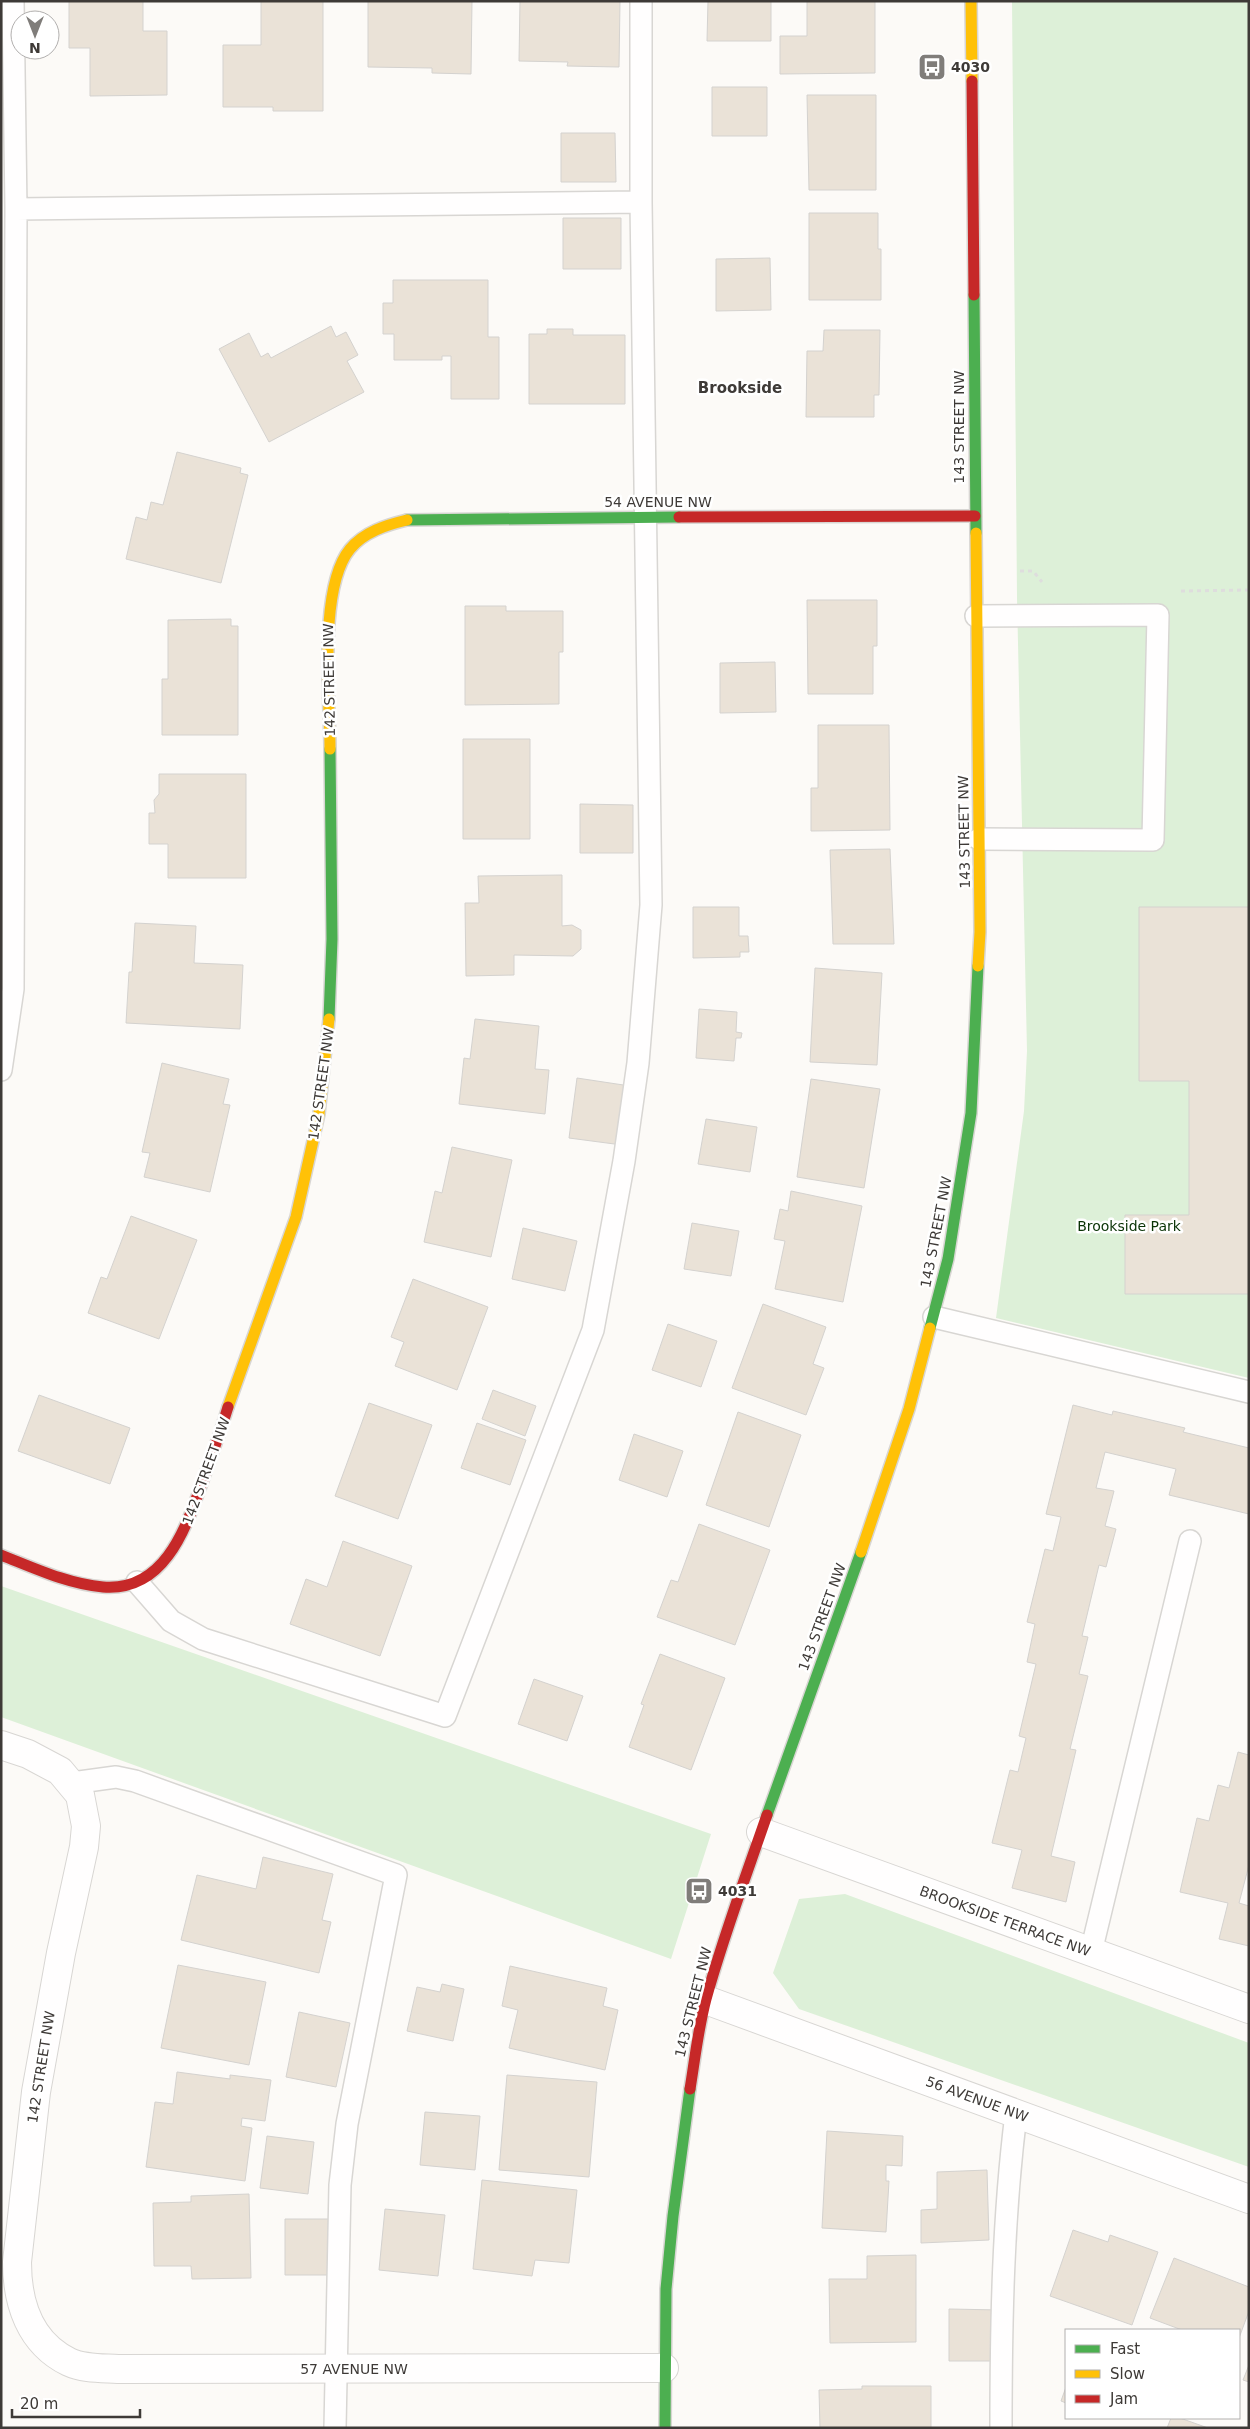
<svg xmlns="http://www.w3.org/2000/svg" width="1250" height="2429" viewBox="0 0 1250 2429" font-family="'DejaVu Sans',sans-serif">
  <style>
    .green { fill: #ddf0d8 }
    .building { fill: #eae2d7; stroke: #d4d2cf }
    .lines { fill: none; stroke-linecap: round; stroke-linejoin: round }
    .lane-casing { stroke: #d8d6d3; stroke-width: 24 }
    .street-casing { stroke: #d8d6d3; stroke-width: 30 }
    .fast-casing { stroke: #d8d6d3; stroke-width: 14 }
    .slow-casing { stroke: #d8d6d3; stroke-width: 14 }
    .jam-casing { stroke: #d8d6d3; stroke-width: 14 }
    .path { stroke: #dedddd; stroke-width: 3; stroke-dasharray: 4 4; stroke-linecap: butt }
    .lane { stroke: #fffefe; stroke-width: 21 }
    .street { stroke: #fffefe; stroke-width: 28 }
    .fast { stroke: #4caf50; stroke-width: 11 }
    .slow { stroke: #ffc107; stroke-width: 11 }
    .jam { stroke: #c62828; stroke-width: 11 }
    .labels { text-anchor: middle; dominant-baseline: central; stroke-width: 5; stroke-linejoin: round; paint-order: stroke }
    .poi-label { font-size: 14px; font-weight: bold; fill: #3e3a37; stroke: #fff; text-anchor: start }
    .street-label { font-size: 14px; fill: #3e3a37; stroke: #fff }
    .park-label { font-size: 14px; fill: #093305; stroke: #fff }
    .neighbourhood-label { font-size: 15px; font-weight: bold; fill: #3e3a37; stroke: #fff }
  </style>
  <rect width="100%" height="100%" fill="#fcfaf7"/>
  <!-- green -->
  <path class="green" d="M1012,1H1249V1378L996,1318L1024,1111L1027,1051L1017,598Z
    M1,1586L711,1834L671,1959L1,1717Z
    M845,1894L1249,2043V2167L799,2009L773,1973L799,1899Z"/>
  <!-- building -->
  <path class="building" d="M69,1H143V31H167V95L90,96V48H69Z
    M261,1H323V111H273V107H223V45H261Z
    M368,1H472L471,74L432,73V68L368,67Z
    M520,1H620L619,67L567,66L568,62L519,61Z
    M708,1H771V41H707Z
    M807,1H875V73L780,74V36H807Z
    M712,87H767V136H712Z
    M807,95H876V190H809Z
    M561,133H615L616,182H561Z
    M809,213H878V249H881V300H809Z
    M563,218H621V269H563Z
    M770,258L771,310L716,311V259Z
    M393,280H488V337H499V399H451V356H442V360H394V334H383V303H393Z
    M331,326L336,337L346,332L358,355L347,361L364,392L269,442L219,349L249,333L261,357L268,353L271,358Z
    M547,329H573V335H625V404H529V334H547Z
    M824,330H880L879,395H874V417H806L807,351H823Z
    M177,452L241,468L240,473L248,475L221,583L126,559L136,517L147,520L151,502L163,505Z
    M807,600H877V646H873V694H808Z
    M465,606H506V611H563V652H559V704L465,705Z
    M231,619V626H238V735H162V679H168V620Z
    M775,662L776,712L720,713V663Z
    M818,725H889L890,830L811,831V788H818Z
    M463,739H530V839H463Z
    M159,774H246V878H168V844H149V813H155L154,800L159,794Z
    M580,804L633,805V853H580Z
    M890,849L894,944H833L830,850Z
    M562,875V926L572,925L581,930V949L573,956L514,955V975L466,976L465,903H479L478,876Z
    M693,907H739V936H748L749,952H740V957L693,958Z
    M1139,907H1249V1294H1125V1215H1189V1081H1139Z
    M135,923L196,926L194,963L243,965L240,1029L126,1023L129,972H132Z
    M815,968L882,973L877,1065L810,1062Z
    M699,1009L737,1012L736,1032L742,1033L741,1038H736L734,1061L696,1058Z
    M475,1019L539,1026L535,1069L549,1070L545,1114L459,1104L464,1058L470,1059Z
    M162,1063L229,1079L223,1104L230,1105L210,1192L144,1177L150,1153L142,1152Z
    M577,1078L630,1086L622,1145L569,1138Z
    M811,1079L880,1089L864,1188L797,1177Z
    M706,1119L757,1127L750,1172L698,1164Z
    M452,1147L512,1160L491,1257L424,1242L435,1191L442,1193Z
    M791,1191L862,1206L843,1302L775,1289L785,1241L774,1239L780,1209L788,1211Z
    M131,1216L197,1240L159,1339L88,1313L101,1277L107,1279Z
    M692,1223L739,1231L731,1276L684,1269Z
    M523,1228L577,1241L565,1291L512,1279Z
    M413,1279L488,1307L457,1390L395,1366L404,1342L391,1337Z
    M763,1304L826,1327L813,1364L824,1368L806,1415L732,1388Z
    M668,1324L717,1341L701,1387L652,1370Z
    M493,1390L536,1406L525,1436L482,1419Z
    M39,1395L130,1428L110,1484L18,1451Z
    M369,1403L432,1425L398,1519L335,1496Z
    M1073,1405L1112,1415L1113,1411L1185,1428L1183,1432L1249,1448V1514L1169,1495L1176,1469L1105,1452L1096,1488L1114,1491L1105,1526L1116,1529L1106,1567L1099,1565L1082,1636L1088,1637L1079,1674L1088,1676L1070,1749L1076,1750L1051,1856L1075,1862L1066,1902L1012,1888L1022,1850L992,1843L1010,1770L1018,1772L1026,1738L1019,1736L1036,1664L1027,1662L1035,1624L1027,1622L1045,1549L1053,1551L1061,1517L1046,1514Z
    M738,1412L801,1435L769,1527L706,1505Z
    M477,1423L526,1440L510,1485L461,1468Z
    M634,1434L683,1451L667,1497L619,1480Z
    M699,1524L770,1550L735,1645L657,1617L671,1580L678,1582Z
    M343,1541L412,1566L380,1656L290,1624L306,1579L327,1587Z
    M660,1654L725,1678L691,1770L629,1747L644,1705L641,1704Z
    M534,1679L583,1696L567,1741L518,1724Z
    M1238,1752L1249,1755V1865L1239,1903L1249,1906V1946L1219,1939L1228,1903L1180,1892L1197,1818L1209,1821L1218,1785L1229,1788Z
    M263,1857L333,1874L322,1920L331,1922L319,1973L181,1940L197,1875L256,1889Z
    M178,1965L266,1982L249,2065L161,2048Z
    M510,1966L607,1988L603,2006L618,2010L605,2070L509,2048L518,2010L502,2006Z
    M442,1984L464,1989L453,2041L407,2031L417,1987L440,1992Z
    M299,2012L350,2023L336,2087L286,2077Z
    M177,2072L230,2079V2075L271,2080L265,2121L242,2118L241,2126L252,2128L245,2181L146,2167L155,2102L173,2104Z
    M507,2075L597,2082L589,2177L499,2170Z
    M425,2112L480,2116L475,2170L420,2165Z
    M827,2131L903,2136L902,2166L886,2165V2181H889L886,2232L822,2228Z
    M267,2136L314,2142L308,2194L260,2188Z
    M987,2170L989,2240L921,2243V2210L937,2209V2172Z
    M482,2180L577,2190L569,2263L535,2260L532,2276L473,2269Z
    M249,2194L251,2278L192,2279L191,2266H154L153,2203L191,2202V2196Z
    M385,2209L445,2215L438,2276L379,2270Z
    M285,2219H335V2275H285Z
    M1073,2230L1108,2242L1110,2235L1158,2252L1132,2325L1050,2296Z
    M916,2255V2342L830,2343L829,2279H867V2256Z
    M1174,2258L1249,2287V2311L1239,2338V2330H1182L1150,2318Z
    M949,2309L1000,2310V2361H949Z
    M1249,2365V2382L1243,2380Z
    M862,2386H931V2428H820L819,2390L862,2389Z
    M1066,2387V2403L1061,2401Z
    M1171,2418H1180L1208,2428H1167Z"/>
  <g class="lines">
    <defs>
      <path id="lane" d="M16,209L641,202
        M976,616L1158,615L1153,840L979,839
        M1,1070L13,989L16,209L13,1
        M934,1317L1249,1392
        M137,1582L171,1621L203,1639L445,1716L593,1330L624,1161L638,1063L651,905L641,202V1
        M72,1783L116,1777L135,1781L396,1875L347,2124L340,2185L335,2428
        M1091,1952L1190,1541
        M1001,2428C1001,2322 1003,2218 1016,2114"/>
      <path id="street" d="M1,1745L28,1754L60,1771L80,1795L86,1826L84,1847L61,1953L36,2092L17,2262C17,2303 30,2343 69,2362C84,2369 102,2368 118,2369L664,2368
        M761,1832L1249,2009
        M706,2000L1249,2199"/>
      <path id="fast" d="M974,295L976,533
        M407,520L679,517
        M329,1019L332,939L330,749
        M930,1328L948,1259L971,1113L978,966
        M767,1815L861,1552
        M665,2428L666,2289L673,2216L690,2089"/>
      <path id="slow" d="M971,1L972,81
        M976,533L980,932L978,966
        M330,749C330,698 318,588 350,549C364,532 386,525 407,520
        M228,1407L296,1217L319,1114L329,1019
        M861,1552L909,1409L930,1328"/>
      <path id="jam" d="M972,81L974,295
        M679,517L975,516
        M1,1555C34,1568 68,1584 103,1587C164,1592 185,1530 202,1483C211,1458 220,1433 228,1407
        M690,2089C695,2059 698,2029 706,1999C723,1937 746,1876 767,1815"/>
    </defs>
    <!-- lane casing -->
    <use href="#lane" class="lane-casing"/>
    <!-- street casing -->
    <use href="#street" class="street-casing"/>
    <!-- fast casing -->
    <use href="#fast" class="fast-casing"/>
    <!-- slow casing -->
    <use href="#slow" class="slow-casing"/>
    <!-- jam casing -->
    <use href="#jam" class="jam-casing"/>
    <!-- path -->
    <path class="path" d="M1020,571H1033L1042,582
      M1181,591L1249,590"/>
    <!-- lane -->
    <use href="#lane" class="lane"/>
    <!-- street -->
    <use href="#street" class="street"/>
    <!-- fast -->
    <use href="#fast" class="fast"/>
    <!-- slow -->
    <use href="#slow" class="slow"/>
    <!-- jam -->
    <use href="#jam" class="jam"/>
  </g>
  <!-- icons -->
  <defs>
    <symbol id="bus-square" viewBox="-11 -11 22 22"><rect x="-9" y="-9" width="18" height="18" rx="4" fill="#807d7a" stroke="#fff"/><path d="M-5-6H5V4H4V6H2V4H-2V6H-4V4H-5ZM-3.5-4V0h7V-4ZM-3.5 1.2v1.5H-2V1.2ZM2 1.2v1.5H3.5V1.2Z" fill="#fff"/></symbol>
  </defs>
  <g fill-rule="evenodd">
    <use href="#bus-square" x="916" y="51" width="32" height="32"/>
    <use href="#bus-square" x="683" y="1875" width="32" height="32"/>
  </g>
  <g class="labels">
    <!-- poi labels -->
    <g class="poi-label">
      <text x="951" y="67">4030</text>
      <text x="718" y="1891">4031</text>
    </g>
    <!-- street labels -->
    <g class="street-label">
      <text transform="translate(959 427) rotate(-90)">143 STREET NW</text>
      <text x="658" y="502">54 AVENUE NW</text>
      <text transform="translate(329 680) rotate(-91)">142 STREET NW</text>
      <text transform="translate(964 832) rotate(-91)">143 STREET NW</text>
      <text transform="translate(321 1084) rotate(-82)">142 STREET NW</text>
      <text transform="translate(936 1232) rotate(-79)">143 STREET NW</text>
      <text transform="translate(206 1471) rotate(-70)">142 STREET NW</text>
      <text transform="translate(822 1617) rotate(-70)">143 STREET NW</text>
      <text transform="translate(1005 1921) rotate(20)">BROOKSIDE TERRACE NW</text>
      <text transform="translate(693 2002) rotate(-76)">143 STREET NW</text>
      <text transform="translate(41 2067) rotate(-81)">142 STREET NW</text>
      <text transform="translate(977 2099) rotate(20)">56 AVENUE NW</text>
      <text x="354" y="2369">57 AVENUE NW</text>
    </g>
    <!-- park labels -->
    <g class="park-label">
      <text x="1129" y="1226">Brookside Park</text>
    </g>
    <!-- neighbourhood labels -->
    <g class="neighbourhood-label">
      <text x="740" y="388">Brookside</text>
    </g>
  </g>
  <!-- border -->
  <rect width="1250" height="2429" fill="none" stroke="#3e3a37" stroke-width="5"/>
  <!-- legend -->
  <rect x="1065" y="2329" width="175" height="90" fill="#ffffff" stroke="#b2b0af"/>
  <rect x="1075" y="2345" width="25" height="8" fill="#4caf50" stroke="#b2b0af"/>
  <text x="1110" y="2354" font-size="15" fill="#3e3a37">Fast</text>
  <rect x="1075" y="2370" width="25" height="8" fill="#ffc107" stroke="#b2b0af"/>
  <text x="1110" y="2379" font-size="15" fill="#3e3a37">Slow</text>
  <rect x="1075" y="2395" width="25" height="8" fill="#c62828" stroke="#b2b0af"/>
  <text x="1110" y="2404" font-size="15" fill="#3e3a37">Jam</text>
  <!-- north arrow -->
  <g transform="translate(35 35) rotate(180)"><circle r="24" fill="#ffffff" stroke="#b2b0af"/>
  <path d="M0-4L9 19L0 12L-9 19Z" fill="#807d7a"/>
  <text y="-8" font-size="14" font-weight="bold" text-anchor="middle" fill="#3e3a37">N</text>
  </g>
  <!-- scale -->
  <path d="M12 2409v8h128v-8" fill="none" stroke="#3e3a37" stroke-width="2.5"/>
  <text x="20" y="2409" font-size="15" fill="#3e3a37" stroke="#ffffff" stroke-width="4" paint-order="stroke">20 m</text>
</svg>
